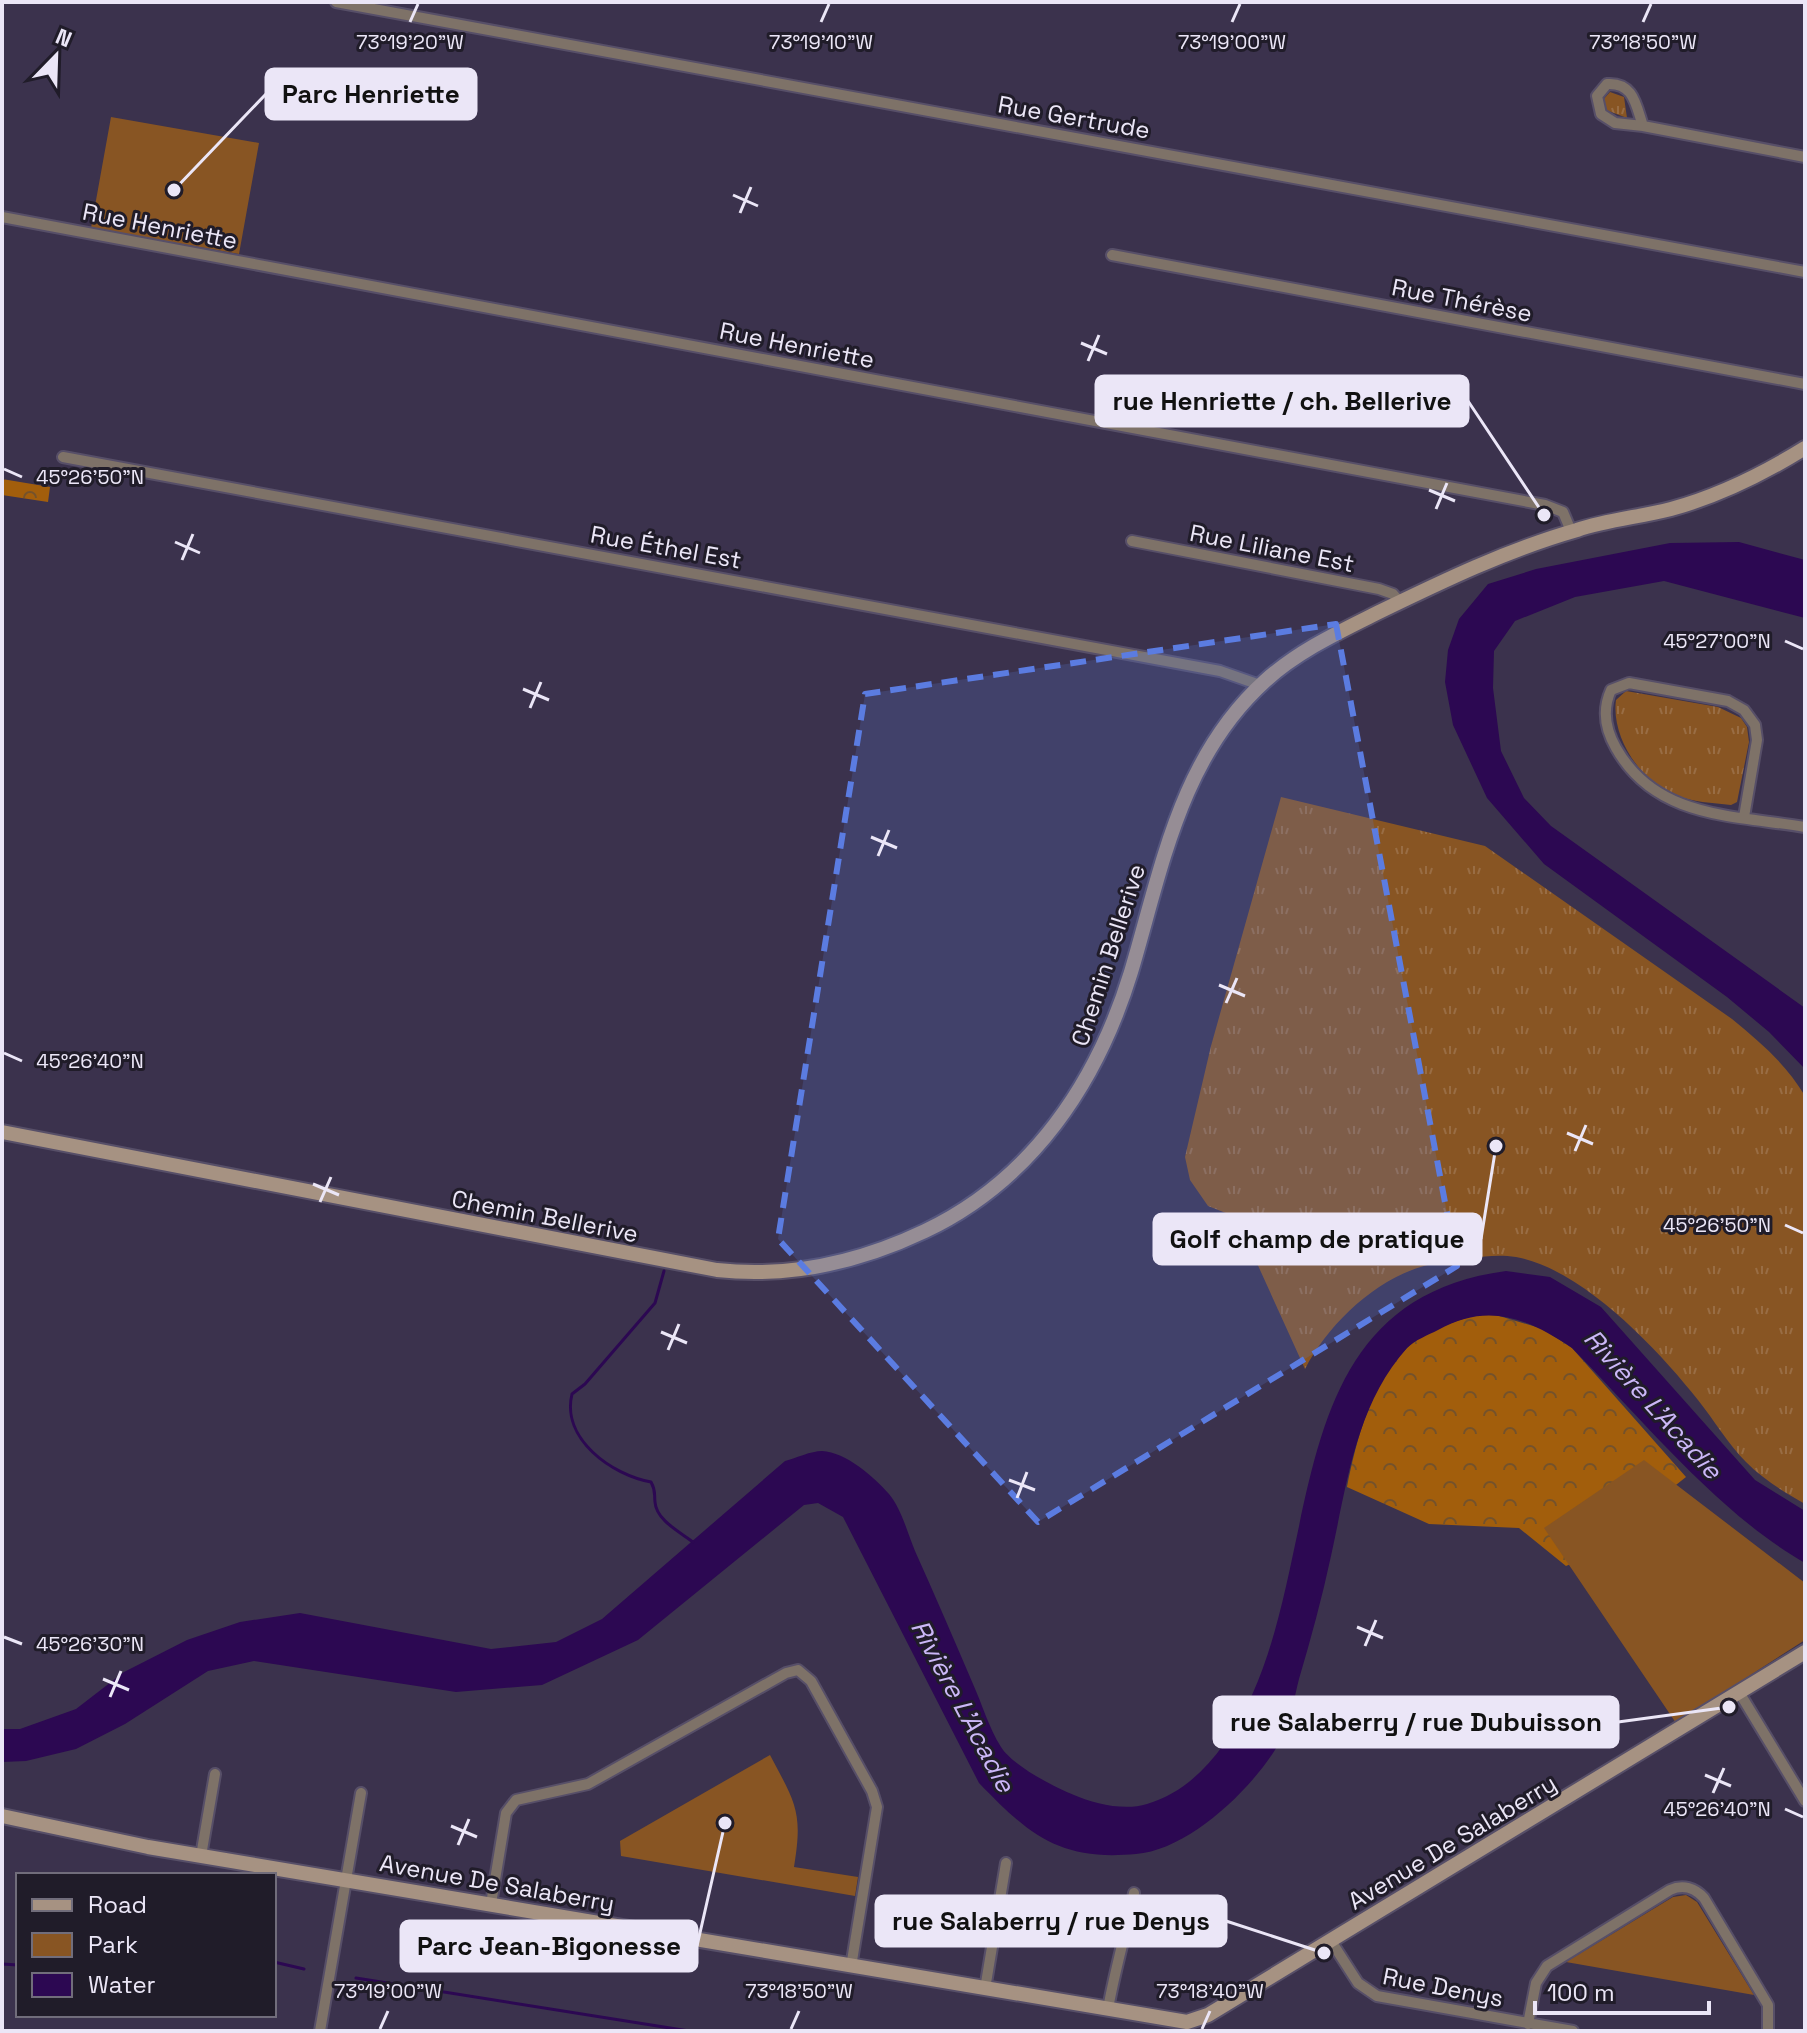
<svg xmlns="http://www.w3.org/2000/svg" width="1807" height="2033" viewBox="0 0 1807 2033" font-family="'Space Grotesk',sans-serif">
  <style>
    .grass { fill: url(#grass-tufts) }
    .forest { fill: url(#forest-crowns) }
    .park { fill: #885523 }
    .water { fill: #2c0852 }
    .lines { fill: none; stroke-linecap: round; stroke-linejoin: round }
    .stream { stroke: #2c0852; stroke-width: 3 }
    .street-casing { stroke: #574f68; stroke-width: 14 }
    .secondary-casing { stroke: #574f68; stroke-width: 18 }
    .street { stroke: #7e7268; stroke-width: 10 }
    .secondary { stroke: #a69282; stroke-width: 14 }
    .marked { fill: #5b7ce1; fill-opacity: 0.2; stroke: #5b7ce1; stroke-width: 6; stroke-dasharray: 16 10; stroke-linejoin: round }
    .ticks { fill: none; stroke: #ebe6f7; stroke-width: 3 }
    .labels { text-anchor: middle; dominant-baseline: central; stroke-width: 6; stroke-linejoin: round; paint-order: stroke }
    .street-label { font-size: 24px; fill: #ebe6f7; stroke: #201c29 }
    .water-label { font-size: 26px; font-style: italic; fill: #cbb7f7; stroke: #201c29 }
    .ticks-label { font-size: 20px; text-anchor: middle; fill: #ebe6f7; stroke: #201c29; stroke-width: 6; stroke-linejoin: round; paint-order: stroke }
    .leader { fill: none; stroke: #ebe6f7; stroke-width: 3 }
    .callout-dot { fill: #ebe6f7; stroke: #201c29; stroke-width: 3 }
    .callout { fill: #ebe6f7; stroke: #ebe6f7; stroke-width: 3 }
    .callout-label { font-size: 26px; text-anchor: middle; font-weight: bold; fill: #111 }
  </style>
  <defs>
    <pattern id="grass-tufts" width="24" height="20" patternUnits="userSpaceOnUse" patternTransform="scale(2)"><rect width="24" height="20" fill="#885523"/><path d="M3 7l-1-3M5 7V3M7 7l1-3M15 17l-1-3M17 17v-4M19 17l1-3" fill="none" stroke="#996d44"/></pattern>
    <pattern id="forest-crowns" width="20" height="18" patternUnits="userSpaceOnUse" patternTransform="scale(2)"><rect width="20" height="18" fill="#a25e0c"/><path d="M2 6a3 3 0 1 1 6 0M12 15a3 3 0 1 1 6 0" fill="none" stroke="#74522b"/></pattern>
  </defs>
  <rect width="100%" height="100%" fill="#3b324d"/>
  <!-- grass -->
  <path class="grass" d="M1610,92L1624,97L1627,118L1606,110L1602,101Z
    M1626,691L1718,707L1741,718L1747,727L1749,742L1737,802L1731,805C1713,803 1692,802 1675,795C1640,781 1611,737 1616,700Z
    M1281,797L1485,846L1732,1019C1760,1042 1786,1064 1805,1096V1504C1784,1492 1764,1480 1746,1462C1728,1444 1714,1420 1698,1400C1657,1348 1582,1269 1516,1257C1492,1253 1467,1259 1443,1262C1386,1269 1331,1319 1305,1369L1236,1217L1208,1206L1190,1180L1185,1157L1211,1046Z"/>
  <!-- forest -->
  <path class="forest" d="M2,479L50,487L48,502L2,495Z
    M1486,1312L1543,1329L1572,1348L1686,1477L1584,1558L1566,1566L1519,1528L1429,1524L1347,1487C1357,1437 1371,1384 1408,1347C1427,1328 1461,1320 1486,1312Z"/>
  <!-- park -->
  <path class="park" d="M111,117L259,143L239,254L91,228Z
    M1644,1460L1805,1583V1640L1676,1723L1544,1528Z
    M770,1755C796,1804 803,1812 794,1867L858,1877L855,1896L621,1856L620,1841Z
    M1686,1895L1697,1902L1754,1995L1566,1962L1673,1897Z"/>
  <!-- water -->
  <path class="water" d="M1739,542L1805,560V618L1664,581L1575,597L1515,621L1494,651L1493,688L1501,751L1524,798L1551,826L1805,1008V1069L1769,1032L1727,997L1544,864L1487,798L1453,725L1445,682L1448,650L1459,619L1488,584L1536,569L1670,543Z
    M1506,1271L1550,1277L1601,1307L1755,1480L1805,1511V1563C1719,1514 1642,1419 1572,1348C1527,1318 1488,1302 1438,1330C1428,1335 1415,1340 1407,1348C1356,1405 1347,1484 1331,1556C1322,1598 1311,1638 1299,1679C1294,1698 1291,1721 1282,1738C1257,1785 1190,1850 1136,1854C1060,1861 1030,1836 979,1783L843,1517L818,1503L804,1505L638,1640L542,1685L456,1692L254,1661L208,1671L125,1724L76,1749L26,1761L2,1762V1729H20L76,1709L124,1672L187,1640L240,1622L300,1613L491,1649L556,1642L602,1619L785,1461C796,1458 811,1451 822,1451C846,1452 874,1477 889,1494C901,1508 908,1534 915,1551C935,1595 954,1640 973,1684C982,1704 989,1728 1001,1747C1012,1765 1054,1787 1074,1795C1094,1804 1125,1811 1147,1804C1180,1794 1204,1772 1224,1744C1336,1590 1258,1304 1506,1271Z"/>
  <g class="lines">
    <!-- stream -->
    <path class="stream" d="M664,1271L655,1303L585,1384L572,1394C561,1439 612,1475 651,1482C656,1491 654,1493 655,1502C656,1520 680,1532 693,1542
      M274,1962L304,1969
      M2,1964L18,1965
      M356,1978L689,2031"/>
    <defs>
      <path id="street" d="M336,2L1805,272
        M1607,84C1634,82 1636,106 1643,126L1615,123L1601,114L1597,96Z
        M1643,126L1805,157
        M2,217L1545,505L1563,512L1571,531
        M1112,255L1805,384
        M63,457L1220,671L1260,685
        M1132,541L1379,589L1393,594L1400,602
        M1744,817L1757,740L1755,725L1744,710L1728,701L1629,683L1611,690C1602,710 1605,729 1616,748C1656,819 1734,815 1805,827
        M1739,1692L1805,1801
        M201,1856L215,1774
        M491,1904L506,1813L516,1800L588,1784L786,1673L798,1670L811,1681L872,1791L877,1807L851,1967
        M1331,1941L1358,1983L1377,1996L1573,2031
        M985,1989L1006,1863
        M1108,2009C1115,1969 1126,1933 1134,1893
        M1528,2024L1536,1983L1547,1966L1670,1890C1683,1884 1695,1888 1704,1898L1768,2005V2031
        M320,2031L361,1793"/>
      <path id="secondary" d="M2,1132L717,1270C789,1278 860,1262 925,1231C1032,1180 1097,1083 1131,972C1162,868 1180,758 1265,681C1298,651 1339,632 1379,612C1443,581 1507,550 1577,530C1607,520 1640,517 1671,509C1719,496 1763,474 1805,448
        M2,1816L148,1847L1187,2022L1208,2015L1805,1652"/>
    </defs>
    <!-- street casing -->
    <use href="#street" class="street-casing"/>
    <!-- secondary casing -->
    <use href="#secondary" class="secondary-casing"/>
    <!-- street -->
    <use href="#street" class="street"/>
    <!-- secondary -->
    <use href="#secondary" class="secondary"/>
  </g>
  <!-- marked area -->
  <path class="marked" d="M1336,624L1457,1266L1038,1522L778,1239L865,694Z"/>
  <!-- ticks -->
  <path class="ticks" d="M410,22L418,4M821,22L829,4M1232,22L1240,4M1643,22L1651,4M733,195L758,206M740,213L751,187M1081,343L1107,354M1088,361L1099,335M4,469L22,477M1429,490L1455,501M1436,509L1447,483M175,542L200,553M182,560L193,534M1785,641L1803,649M523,689L549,700M530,708L541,682M871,837L897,848M878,856L889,830M1219,985L1245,996M1226,1003L1237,978M4,1053L22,1061M1567,1133L1593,1144M1575,1151L1586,1125M313,1184L339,1195M320,1202L331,1177M1785,1225L1803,1233M661,1332L687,1343M668,1350L679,1324M1009,1480L1035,1490M1017,1498L1027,1472M1357,1627L1383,1638M4,1637L22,1644M1365,1646L1376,1620M103,1679L129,1690M110,1697L121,1671M1705,1775L1731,1786M1713,1793L1724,1768M1785,1809L1803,1817M451,1826L477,1837M458,1845L469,1819M380,2029L388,2011M791,2029L799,2011M1202,2029L1210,2011"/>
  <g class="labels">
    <!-- street labels -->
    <g class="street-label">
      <text transform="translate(1074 117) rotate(10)">Rue Gertrude</text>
      <text transform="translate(160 226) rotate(11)">Rue Henriette</text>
      <text transform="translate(1462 300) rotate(11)">Rue Thérèse</text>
      <text transform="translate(797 345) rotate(11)">Rue Henriette</text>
      <text transform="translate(666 547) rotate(10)">Rue Éthel Est</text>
      <text transform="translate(1272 548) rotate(11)">Rue Liliane Est</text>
      <text transform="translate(1108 955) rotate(-72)">Chemin Bellerive</text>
      <text transform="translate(545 1216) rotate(11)">Chemin Bellerive</text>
      <text transform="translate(1452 1842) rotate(-31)">Avenue De Salaberry</text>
      <text transform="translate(497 1883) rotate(10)">Avenue De Salaberry</text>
      <text transform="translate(1443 1987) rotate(11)">Rue Denys</text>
    </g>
    <!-- water labels -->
    <g class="water-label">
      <text transform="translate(1653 1404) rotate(48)">Rivière L'Acadie</text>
      <text transform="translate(963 1706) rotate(62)">Rivière L'Acadie</text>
    </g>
  </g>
  <g class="ticks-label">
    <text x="410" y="49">73°19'20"W</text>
    <text x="821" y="49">73°19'10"W</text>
    <text x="1232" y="49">73°19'00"W</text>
    <text x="1643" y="49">73°18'50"W</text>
    <text x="90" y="484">45°26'50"N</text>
    <text x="1717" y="648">45°27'00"N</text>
    <text x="90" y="1068">45°26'40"N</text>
    <text x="1717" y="1232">45°26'50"N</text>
    <text x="90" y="1651">45°26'30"N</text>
    <text x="1717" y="1816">45°26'40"N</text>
    <text x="388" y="1998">73°19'00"W</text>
    <text x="799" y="1998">73°18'50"W</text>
    <text x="1210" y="1998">73°18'40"W</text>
  </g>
  <!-- callouts -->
  <path class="leader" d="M174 190L266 94M1544 515L1468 401M1496 1146L1481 1239M1729 1707L1618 1722M1324 1953L1226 1921M725 1823L697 1946"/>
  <g class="callout-dot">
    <circle cx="174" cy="190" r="8"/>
    <circle cx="1544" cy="515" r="8"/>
    <circle cx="1496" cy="1146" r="8"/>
    <circle cx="1729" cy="1707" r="8"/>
    <circle cx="1324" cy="1953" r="8"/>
    <circle cx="725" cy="1823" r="8"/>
  </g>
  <g class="callout">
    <rect x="266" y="69" width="210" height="50" rx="8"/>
    <rect x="1096" y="376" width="372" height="50" rx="8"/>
    <rect x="1154" y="1214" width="327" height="50" rx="8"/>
    <rect x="1214" y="1697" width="404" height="50" rx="8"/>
    <rect x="876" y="1896" width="350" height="50" rx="8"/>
    <rect x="401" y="1921" width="296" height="50" rx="8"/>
  </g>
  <g class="callout-label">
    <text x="371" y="103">Parc Henriette</text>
    <text x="1282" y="410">rue Henriette / ch. Bellerive</text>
    <text x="1317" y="1248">Golf champ de pratique</text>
    <text x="1416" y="1731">rue Salaberry / rue Dubuisson</text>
    <text x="1051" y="1930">rue Salaberry / rue Denys</text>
    <text x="549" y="1955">Parc Jean-Bigonesse</text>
  </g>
  <!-- border -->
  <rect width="1807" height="2033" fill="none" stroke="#ebe6f7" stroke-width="8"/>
  <!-- legend -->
  <rect x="16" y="1873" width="260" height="144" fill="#201c29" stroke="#716d7b" stroke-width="2"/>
  <rect x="32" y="1899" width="40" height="12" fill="#a69282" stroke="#716d7b" stroke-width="2"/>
  <text x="88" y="1913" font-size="24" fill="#ebe6f7">Road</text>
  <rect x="32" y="1933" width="40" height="24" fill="#885523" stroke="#716d7b" stroke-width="2"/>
  <text x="88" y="1953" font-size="24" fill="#ebe6f7">Park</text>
  <rect x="32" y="1973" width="40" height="24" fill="#2c0852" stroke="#716d7b" stroke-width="2"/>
  <text x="88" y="1993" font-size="24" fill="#ebe6f7">Water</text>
  <!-- north arrow -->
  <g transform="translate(56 56) rotate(23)" stroke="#201c29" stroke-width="6" paint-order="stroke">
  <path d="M0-6L14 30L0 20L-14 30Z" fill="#ebe6f7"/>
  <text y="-12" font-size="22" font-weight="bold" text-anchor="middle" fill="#ebe6f7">N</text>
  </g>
  <!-- scale -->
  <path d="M1535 2001v12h174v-12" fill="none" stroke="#ebe6f7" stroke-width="4"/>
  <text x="1547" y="2001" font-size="24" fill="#ebe6f7" stroke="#201c29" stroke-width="6" paint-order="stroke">100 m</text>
</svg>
